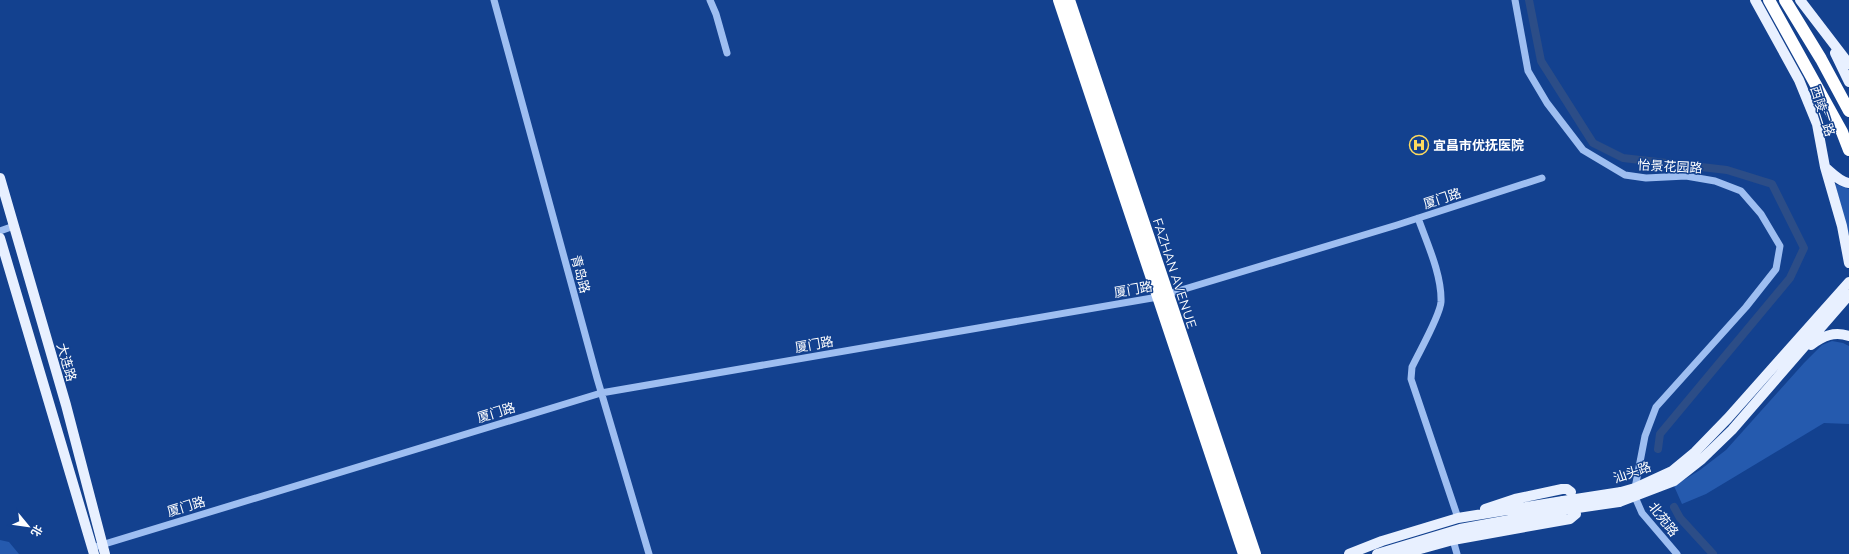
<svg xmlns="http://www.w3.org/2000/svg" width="1849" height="554" viewBox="0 0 1849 554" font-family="Montserrat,'Noto Sans SC',sans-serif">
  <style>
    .green { fill: #255aae }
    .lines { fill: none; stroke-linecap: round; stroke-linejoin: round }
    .canal { stroke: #2c4d87; stroke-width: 8 }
    .minor { stroke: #9ebef1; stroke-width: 7 }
    .major { stroke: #e8f0ff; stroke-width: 10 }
    .highway { stroke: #fff; stroke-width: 12 }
    .major-bridge { stroke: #e8f0ff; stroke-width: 10 }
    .labels { text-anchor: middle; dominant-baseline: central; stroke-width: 3; stroke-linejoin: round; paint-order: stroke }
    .street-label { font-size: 13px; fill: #fff; stroke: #13418f }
    .poi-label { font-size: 13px; font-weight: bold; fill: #fff; stroke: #13418f; text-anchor: start }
  </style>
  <rect width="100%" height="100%" fill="#13418f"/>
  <!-- green -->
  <path class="green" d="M1835,184L1849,189V236Z
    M1832,341L1843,343L1849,346V424L1824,423L1706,494L1682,504L1674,486L1700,470L1726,450L1804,363L1822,345Z
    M0,540L9,542L19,554H0Z"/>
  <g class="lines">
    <!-- canal -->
    <path class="canal" d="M1529,0L1541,61L1593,143L1623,158L1727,170L1772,184L1804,248L1790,278L1660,434L1658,449
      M1674,507L1680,518L1713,554"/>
    <!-- minor -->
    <path class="minor" d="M494,0L597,378L649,554
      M710,0L716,14L727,53
      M1515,0L1528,71L1547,103L1583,150L1625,175L1646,178L1686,176L1715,181L1741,191L1761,214L1780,246L1776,269L1746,307L1656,407L1645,436L1635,488
      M1418,218C1427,243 1442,275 1441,302C1440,316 1419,352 1412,367L1411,379L1458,518
      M0,231L14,226
      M1635,497L1642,513L1677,554
      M1453,540L1457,554
      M98,546L601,393L1158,297L1397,225L1542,178"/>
    <!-- major -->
    <path class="major" d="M1755,0L1799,80L1817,124L1825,167L1842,226L1849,263
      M1800,0L1849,64
      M1835,53L1849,82
      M1825,167C1832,173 1840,182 1849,183
      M0,178L66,405L105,554
      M0,238L94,554
      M1811,345C1823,336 1834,331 1849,336
      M1621,492L1635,488L1672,471L1695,452L1728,418L1849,282
      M1619,502L1674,481L1702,459L1732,430L1849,295
      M1485,509L1515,499L1562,489H1567L1571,492
      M1349,554L1382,541L1458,518L1563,501
      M1377,554L1460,529L1564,510
      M1402,554L1453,540L1570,519L1576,514"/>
    <!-- highway -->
    <path class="highway" d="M1059,0L1244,554
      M1069,0L1255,554
      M1769,0L1842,132L1849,150
      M1785,0L1821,59L1849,111"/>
    <!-- major-bridge -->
    <path class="major-bridge" d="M1563,501L1621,492
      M1564,510L1619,502"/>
  </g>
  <!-- icons -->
  <defs>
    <symbol id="hospital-ring" viewBox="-11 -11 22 22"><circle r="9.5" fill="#13418f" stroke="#ffdb5e" stroke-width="1.5"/><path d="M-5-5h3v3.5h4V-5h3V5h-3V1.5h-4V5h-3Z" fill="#ffdb5e"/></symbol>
  </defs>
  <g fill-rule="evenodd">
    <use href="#hospital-ring" x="1408" y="134" width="22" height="22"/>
  </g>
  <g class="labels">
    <!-- street labels -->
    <g class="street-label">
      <text transform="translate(1823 111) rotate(72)">西陵二路</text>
      <text transform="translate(1670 166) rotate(3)">怡景花园路</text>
      <text transform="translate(1442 198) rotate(-18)">厦门路</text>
      <text transform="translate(1175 273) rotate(72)">FAZHAN AVENUE</text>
      <text transform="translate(581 274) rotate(75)">青岛路</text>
      <text transform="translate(1133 289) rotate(-10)">厦门路</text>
      <text transform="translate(814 344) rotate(-10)">厦门路</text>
      <text transform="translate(67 362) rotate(74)">大连路</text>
      <text transform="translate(496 412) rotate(-17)">厦门路</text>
      <text transform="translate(1632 472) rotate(-19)">汕头路</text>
      <text transform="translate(186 506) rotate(-17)">厦门路</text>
      <text transform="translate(1664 519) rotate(52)">北苑路</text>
    </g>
    <!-- poi labels -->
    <g class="poi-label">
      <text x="1433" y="145">宜昌市优抚医院</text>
    </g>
  </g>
  <!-- north arrow -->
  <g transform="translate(28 526) rotate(119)" stroke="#13418f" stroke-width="3" paint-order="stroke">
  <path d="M0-3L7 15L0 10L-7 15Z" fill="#ffffff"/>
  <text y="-6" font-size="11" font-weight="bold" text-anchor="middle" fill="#ffffff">北</text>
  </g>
</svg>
